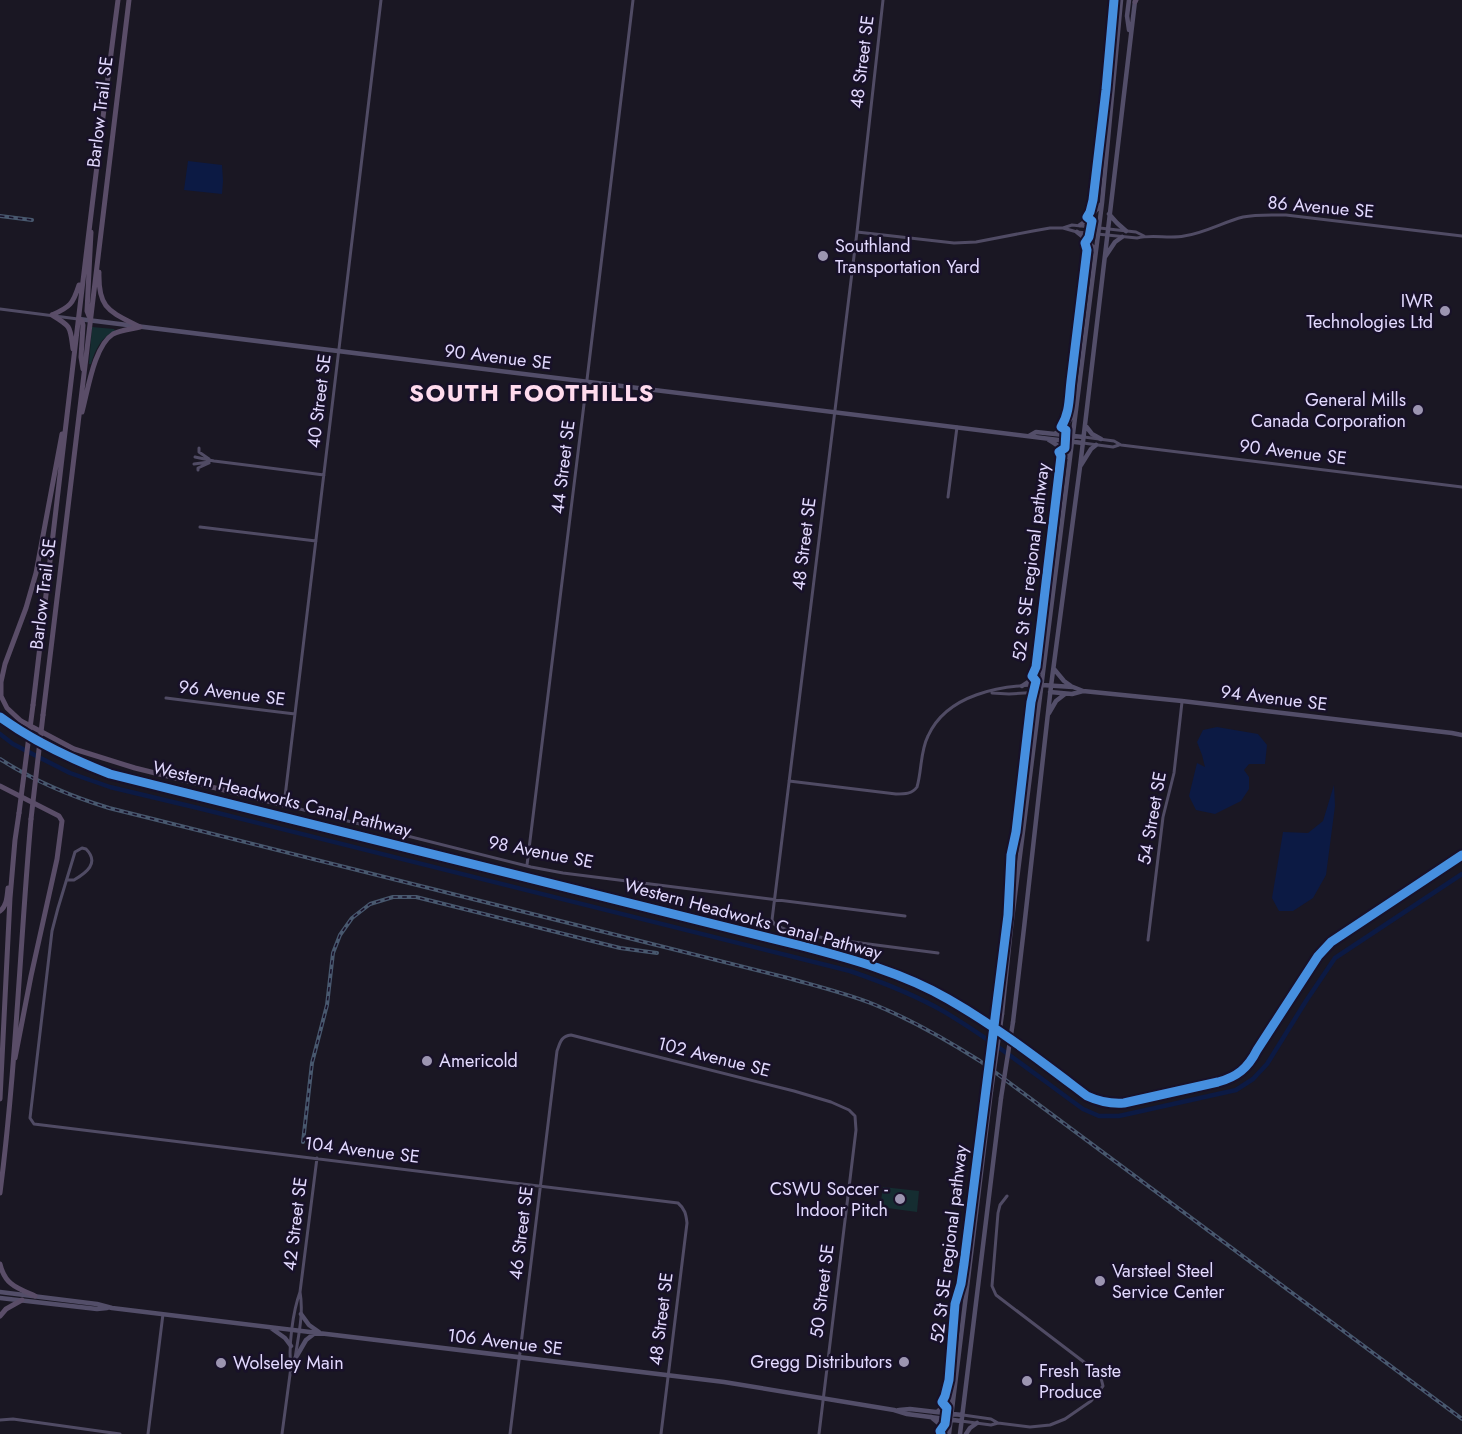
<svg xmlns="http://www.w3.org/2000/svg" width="1462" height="1434" viewBox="0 0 1462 1434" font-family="Jost,sans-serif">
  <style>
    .green { fill: #152d31 }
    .water { fill: #0c1a44 }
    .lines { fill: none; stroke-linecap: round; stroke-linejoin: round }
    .canal { stroke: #0c1a44; stroke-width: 4.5 }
    .street { stroke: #504b64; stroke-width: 3 }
    .secondary { stroke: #534e69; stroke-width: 4.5 }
    .primary { stroke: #5a4d68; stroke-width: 5 }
    .rail-casing { stroke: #48586e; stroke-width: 4 }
    .rail { stroke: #181129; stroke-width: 1.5; stroke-dasharray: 4.5; stroke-linecap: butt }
    .secondary-bridge { stroke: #534e69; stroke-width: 4.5 }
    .primary-bridge { stroke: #5a4d68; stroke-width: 5 }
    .cycleway-casing { stroke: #181129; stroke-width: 13 }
    .cycleway { stroke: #468fdf; stroke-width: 9 }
    .poi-dot { fill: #9c95b1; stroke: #181129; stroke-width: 2 }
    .labels { text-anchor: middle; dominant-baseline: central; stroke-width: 5; stroke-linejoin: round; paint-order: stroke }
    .street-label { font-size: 18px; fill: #e2d9fe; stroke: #181129 }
    .poi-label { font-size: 18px; fill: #e2d9fe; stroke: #181129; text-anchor: start }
    .district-label { font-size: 24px; font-weight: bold; letter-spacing: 1.5px; fill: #ffdbed; stroke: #181129 }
  </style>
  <rect width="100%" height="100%" fill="#1a1723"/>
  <!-- green -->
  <path class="green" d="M92,327L114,329L115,331C101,337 95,350 91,364H89Z
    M883,1187L919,1191L917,1212L880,1207Z"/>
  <!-- water -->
  <path class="water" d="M188,161L222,165L223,181L222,194L184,190Z
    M1217,727L1258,734L1267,745L1265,764H1249L1244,770L1249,777V789L1241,801L1215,814L1196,810L1189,796L1197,763L1205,767L1202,755L1197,742L1203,730Z
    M1334,785L1335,806L1326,875L1313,898L1293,911H1279L1272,898L1283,832L1308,833L1323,821Z"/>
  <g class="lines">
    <!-- canal -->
    <path class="canal" d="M0,734L13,744L70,773L110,787L198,808L850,971C882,982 913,994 943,1011C992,1040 1037,1076 1083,1109L1099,1116H1119L1236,1090L1253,1079L1267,1064L1306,1001L1335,958L1462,874"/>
    <!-- street -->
    <path class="street" d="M381,0L284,805L531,867L563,873L905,916
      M883,0L857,232L772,920L775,925L789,931L830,939L938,953
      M1063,228L1077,232L1137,238C1152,234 1169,239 1184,236C1205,233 1223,222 1243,217C1257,214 1271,215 1286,215L1462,236
      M857,232L954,243L976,242L1033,231L1050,228H1063L1072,225L1136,232L1144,236
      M0,309L78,319
      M1084,437L1114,441L1121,445L1462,487
      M1083,443L1113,447L1119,445
      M199,448V452L209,459
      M195,457L214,461L324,475
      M194,464L209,462
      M198,470V468L209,463
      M948,497L957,427
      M200,527L316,541
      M992,693L1009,694L1041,692
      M166,698L295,714
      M789,781L896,794C905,794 912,794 917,787C922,770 920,752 928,736C947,694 1001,685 1042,685
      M527,865L586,388L633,0
      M68,880H74C86,873 100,863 86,849L82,848L75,852L58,908L52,931L30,1118L34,1124L678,1203C685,1209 686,1214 687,1223L661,1434
      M1148,940L1163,817L1174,773L1182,702
      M292,1365L295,1359C298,1337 304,1314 300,1292
      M963,1415L991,1419L998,1423
      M0,1420L13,1419L120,1434
      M961,1421L991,1425L998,1423L1030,1427L1050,1425L1065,1419L1091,1401L1103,1386L1101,1378L1097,1372L996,1295L992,1286L998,1213L1000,1205L1007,1196
      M148,1434L163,1314
      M282,1434L291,1367C288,1347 293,1311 300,1292L317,1158
      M510,1434L557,1051C560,1043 561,1036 571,1035L794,1091L831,1102L849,1110L855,1116L856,1130L819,1434"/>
    <!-- secondary -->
    <path class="secondary" d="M1129,0L1127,16L1129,30
      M1109,214L1117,223L1126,231
      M1080,225L1089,219L1100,205
      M1077,232L1087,240L1095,250
      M1105,257L1115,242L1122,237
      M79,319L1083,443
      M1085,425L1092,434L1101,439
      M1056,433L1064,429L1076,410
      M1029,436L1036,432L1083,437
      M1049,440C1057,445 1064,449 1069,458
      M1081,465L1091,449L1096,445
      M1054,669L1064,681L1071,686
      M1042,685L1073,687L1083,691L1182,701L1452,733L1462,735
      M1022,686L1034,678L1043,667
      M1050,692L1072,694L1083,691
      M1049,713L1056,701L1065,694
      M1002,1014L1011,927L1102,203L1121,0
      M1013,1022L1024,928L1051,686L1080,467L1135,1
      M0,1292L97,1304L112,1308L724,1382L894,1410L907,1414L961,1421
      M0,1298L97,1309L107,1308
      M301,1314L309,1325L319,1332
      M271,1328L285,1338L291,1346
      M295,1359L306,1340L315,1333
      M899,1410L910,1409L962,1415
      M937,1412L949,1402L952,1394
      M931,1417L943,1427L948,1434
      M949,1434L991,1091
      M960,1434L1001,1098
      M966,1434L970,1428L977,1423"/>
    <!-- primary -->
    <path class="primary" d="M1135,2L1136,0
      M99,272C98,309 109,311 140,327
      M52,315C70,307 73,304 79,285
      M52,315C72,327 70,327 73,349
      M89,316L87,311L91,232
      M78,319L82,321L83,325L81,357L83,369
      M82,412C88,390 94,346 113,334C120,330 132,329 140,327
      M62,434L36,573L26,608L5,664L1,682V696L7,708L21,721L74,749L135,768L284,805
      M33,705C61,470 87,235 118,0
      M43,715L129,0
      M0,786L59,816L62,821L57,859L31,976L15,1058
      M0,911C7,906 7,896 8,888
      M0,1099L10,898L15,840L19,813
      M0,1193C16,1069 20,944 31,819
      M0,1264C5,1285 17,1288 35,1296
      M0,1316L6,1309L22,1300"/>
    <defs>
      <path id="rail" d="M0,216L32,220
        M0,759C34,781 70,796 109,808L788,978C816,986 845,993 873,1004C910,1019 945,1039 980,1061L1462,1419
        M303,1142L312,1063L327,1005L333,953L340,935L352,918L370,904L393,897H416L620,948L657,953"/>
    </defs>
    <!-- rail casing -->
    <use href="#rail" class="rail-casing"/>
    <!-- rail -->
    <use href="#rail" class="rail"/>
    <!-- secondary-bridge -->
    <path class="secondary-bridge" d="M991,1091L1002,1014
      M1001,1098L1013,1022"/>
    <!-- primary-bridge -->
    <path class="primary-bridge" d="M19,813L33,705
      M31,819L43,715"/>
    <defs>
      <path id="cycleway" d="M0,717C34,742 71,759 110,774L802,946C852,959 903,973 948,999C997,1027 1042,1062 1087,1096C1100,1102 1110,1104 1124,1103L1218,1082C1237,1077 1248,1068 1257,1050L1318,956L1331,942L1462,855
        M941,1434L940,1431L945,1424L947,1408L942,1402L945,1396L949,1380L955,1304L961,1284L964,1264L1008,915L1011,855L1016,832L1031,702L1036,681L1032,676L1036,667L1061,456L1059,452L1065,448L1066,430L1061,427C1070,413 1069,397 1071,381L1087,250L1085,243L1089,237L1092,221L1087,217L1090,212L1093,200L1106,90L1114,0"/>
    </defs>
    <!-- cycleway casing -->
    <use href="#cycleway" class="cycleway-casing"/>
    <!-- cycleway -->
    <use href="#cycleway" class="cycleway"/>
  </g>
  <!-- markers -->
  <g class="poi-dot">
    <circle cx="823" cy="256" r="6"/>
    <circle cx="1445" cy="311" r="6"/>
    <circle cx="1418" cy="410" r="6"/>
    <circle cx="427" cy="1061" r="6"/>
    <circle cx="900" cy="1199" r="6"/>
    <circle cx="1100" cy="1281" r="6"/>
    <circle cx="904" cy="1362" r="6"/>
    <circle cx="221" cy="1363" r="6"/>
    <circle cx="1027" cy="1381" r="6"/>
  </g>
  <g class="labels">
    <!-- street labels -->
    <g class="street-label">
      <text transform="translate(862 62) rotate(-83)">48 Street SE</text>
      <text transform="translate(100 112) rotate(-83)">Barlow Trail SE</text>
      <text transform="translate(1321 207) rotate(5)">86 Avenue SE</text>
      <text transform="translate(498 357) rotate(7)">90 Avenue SE</text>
      <text transform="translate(319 401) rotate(-83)">40 Street SE</text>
      <text transform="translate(1293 452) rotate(7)">90 Avenue SE</text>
      <text transform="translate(563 467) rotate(-83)">44 Street SE</text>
      <text transform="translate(804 544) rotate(-83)">48 Street SE</text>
      <text transform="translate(1031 562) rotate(-83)">52 St SE regional pathway</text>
      <text transform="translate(43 594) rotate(-83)">Barlow Trail SE</text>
      <text transform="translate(232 693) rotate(7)">96 Avenue SE</text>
      <text transform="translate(1274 698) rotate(7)">94 Avenue SE</text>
      <text transform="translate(282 799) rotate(14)">Western Headworks Canal Pathway</text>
      <text transform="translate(1152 818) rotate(-80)">54 Street SE</text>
      <text transform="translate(541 852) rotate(11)">98 Avenue SE</text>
      <text transform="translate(753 919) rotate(15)">Western Headworks Canal Pathway</text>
      <text transform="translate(714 1057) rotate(14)">102 Avenue SE</text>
      <text transform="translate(362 1150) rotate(7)">104 Avenue SE</text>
      <text transform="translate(295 1224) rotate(-83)">42 Street SE</text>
      <text transform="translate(521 1233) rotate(-83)">46 Street SE</text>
      <text transform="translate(949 1244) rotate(-83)">52 St SE regional pathway</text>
      <text transform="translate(822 1291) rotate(-83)">50 Street SE</text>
      <text transform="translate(661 1319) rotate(-83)">48 Street SE</text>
      <text transform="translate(505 1342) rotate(7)">106 Avenue SE</text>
    </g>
    <!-- poi labels -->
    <g class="poi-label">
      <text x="835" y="246">Southland<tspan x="835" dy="21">Transportation Yard</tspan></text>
      <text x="1433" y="301" text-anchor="end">IWR<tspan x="1433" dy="21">Technologies Ltd</tspan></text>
      <text x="1406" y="400" text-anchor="end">General Mills<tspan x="1406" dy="21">Canada Corporation</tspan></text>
      <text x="439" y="1061">Americold</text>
      <text x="888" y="1189" text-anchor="end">CSWU Soccer -<tspan x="888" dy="21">Indoor Pitch</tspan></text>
      <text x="1112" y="1271">Varsteel Steel<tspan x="1112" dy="21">Service Center</tspan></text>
      <text x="892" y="1362" text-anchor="end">Gregg Distributors</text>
      <text x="233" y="1363">Wolseley Main</text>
      <text x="1039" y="1371">Fresh Taste<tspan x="1039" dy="21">Produce</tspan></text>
    </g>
    <!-- district labels -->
    <g class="district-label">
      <text x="532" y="392">SOUTH FOOTHILLS</text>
    </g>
  </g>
</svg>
